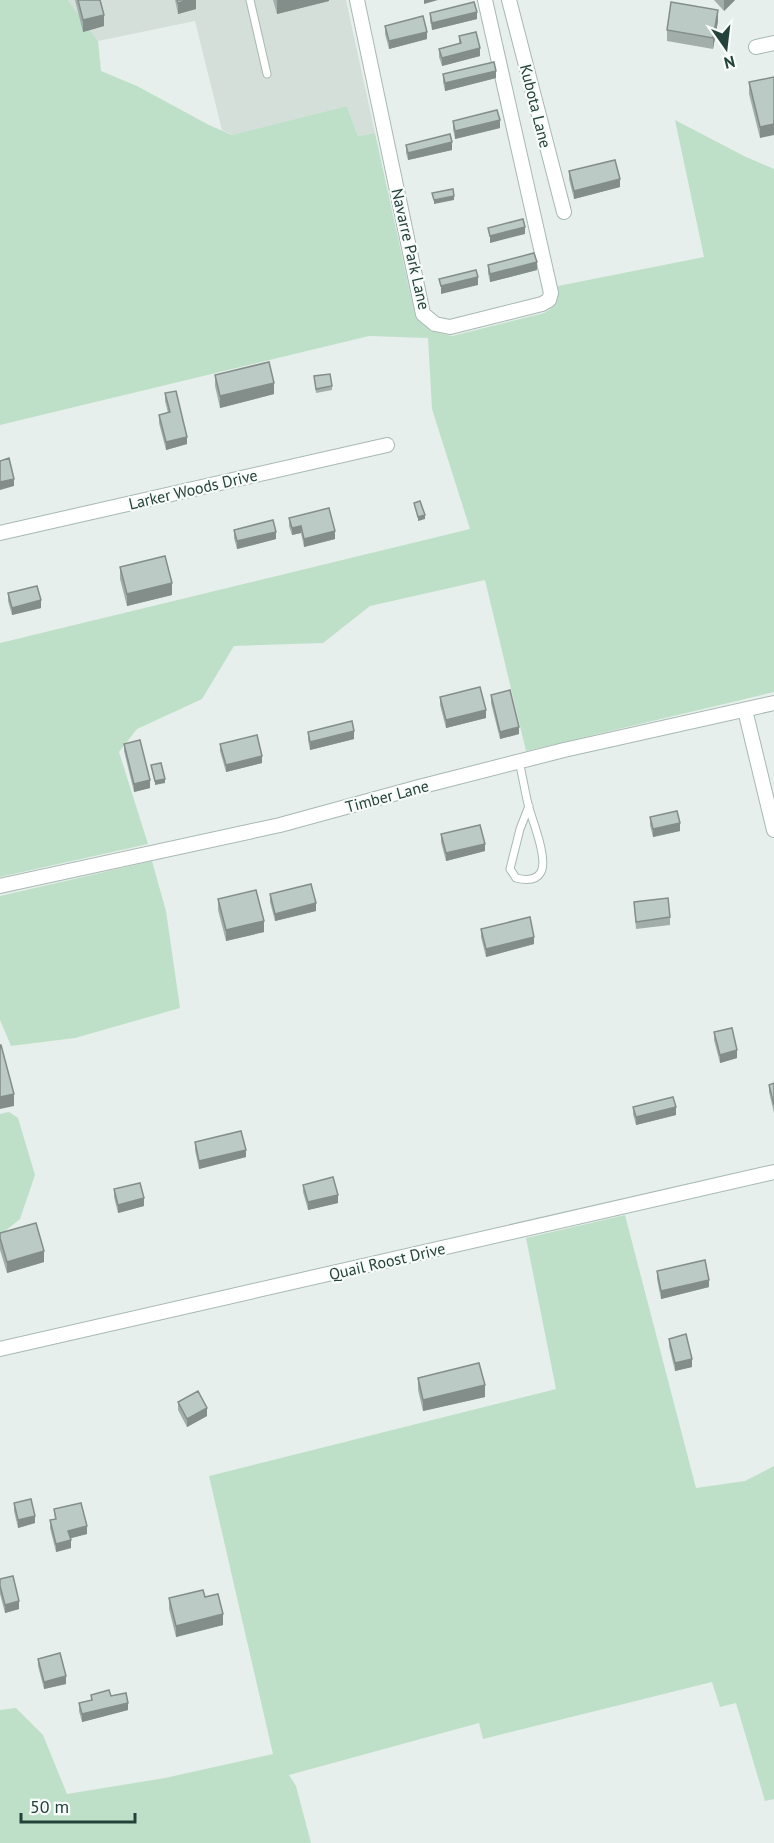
<svg xmlns="http://www.w3.org/2000/svg" width="774" height="1843" viewBox="0 0 774 1843" font-family="'PT Sans',sans-serif">
  <style>
    .built { fill: #d4dfda }
    .green { fill: #bfe0c8 }
    .lines { fill: none; stroke-linecap: round; stroke-linejoin: round }
    .lane-casing { stroke: #a8b8b2; stroke-width: 9 }
    .street-casing { stroke: #a8b8b2; stroke-width: 16 }
    .lane { stroke: #fff; stroke-width: 7 }
    .street { stroke: #fff; stroke-width: 14 }
    .wall { fill: #a1aea9 }
    .shaded-wall { fill: #838d89 }
    .building { fill: #bbcac4; stroke: #838d89; stroke-width: 1.5 }
    .labels { text-anchor: middle; dominant-baseline: central; stroke-width: 4.5; stroke-linejoin: round; paint-order: stroke }
    .street-label { font-size: 16px; fill: #24423a; stroke: #f7fbf9 }
  </style>
  <rect width="100%" height="100%" fill="#e6efeb"/>
  <!-- built -->
  <path class="built" d="M68,0H346L375,133L358,136L347,106L233,135L222,130L195,21L98,41Z"/>
  <!-- green -->
  <path class="green" d="M0,0H68L98,41L101,71L137,86L209,125L232,135L347,106L358,136L375,133L415,315L419,321L431,331L452,336L544,313C557,306 559,300 558,286L704,257L675,120L744,156L774,169V692L526,751L485,580L370,606L323,643L234,646L202,699L137,729L119,752L148,844L0,877V643L470,529L432,409L428,338L369,336L0,425Z
    M152,861L166,911L180,1008L75,1038L11,1046L0,1020V896Z
    M9,1112L18,1118L35,1175L20,1219L0,1235V1114Z
    M625,1215L696,1488L745,1481L774,1466V1799L765,1801L736,1703L720,1707L712,1682L483,1739L479,1723L289,1775L296,1786L311,1843H0V1710L16,1708L43,1735L67,1794L165,1778L273,1754L209,1476L556,1389L526,1238Z"/>
  <g class="lines">
    <defs>
      <path id="lane" d="M250,0L267,74
        M519,762C523,777 525,793 529,808C533,822 548,859 541,872C536,881 524,880 516,878L510,869L520,829L529,806"/>
      <path id="street" d="M357,0L423,314L435,324L450,327L542,304L549,300L551,293L485,0
        M509,0L564,212
        M756,47L774,43
        M0,533L387,445
        M745,710L774,830
        M0,886L280,825L419,787L564,750L774,703
        M0,1349L774,1172"/>
    </defs>
    <!-- lane casing -->
    <use href="#lane" class="lane-casing"/>
    <!-- street casing -->
    <use href="#street" class="street-casing"/>
    <!-- lane -->
    <use href="#lane" class="lane"/>
    <!-- street -->
    <use href="#street" class="street"/>
  </g>
  <!-- wall -->
  <path class="wall" d="M75,0H100L104,26L83,32Z
    M175,0H196V9L178,14Z
    M273,0H329V1L277,14Z
    M714,0H735L724,11Z
    M430,13L477,19L432,30L430,21Z
    M718,21L713,49L667,41V30Z
    M385,26L427,39L389,49L385,34Z
    M459,36L480,56L442,66L439,57V49L459,44Z
    M443,74L496,78L445,91L443,82Z
    M774,77L760,138L749,94V82Z
    M453,121L500,128L455,139L453,129Z
    M406,145L452,150L408,160L406,153Z
    M569,171L620,187L574,199L569,179Z
    M488,265L537,270L490,282L488,273Z
    M215,375L274,394L220,408L215,386Z
    M314,376L332,386V390L316,393Z
    M165,393L187,444L166,450L159,423V415L168,413L165,401Z
    M289,518L335,539L304,547L301,533L292,535L289,526Z
    M234,530L276,539L237,549L234,538Z
    M120,567L172,595L127,606L120,579Z
    M8,593L41,608L12,615L8,601Z
    M491,695L519,734L500,739L491,703Z
    M440,697L486,718L446,728L440,705Z
    M308,732L354,739L310,750L308,740Z
    M124,744L150,788L134,792L124,751Z
    M220,744L262,763L226,772L220,751Z
    M650,817L680,831L653,837L650,825Z
    M441,834L485,851L446,861L441,842Z
    M270,894L316,911L275,921L270,902Z
    M218,899L264,932L226,941L218,910Z
    M634,902L670,917V925L636,929Z
    M481,929L534,944L486,957L481,937Z
    M714,1032L737,1058L720,1063L714,1040Z
    M774,1083V1113L769,1092V1085Z
    M633,1107L676,1115L636,1125L633,1114Z
    M195,1142L246,1157L199,1169L195,1150Z
    M303,1185L338,1203L308,1210L303,1192Z
    M114,1189L144,1206L118,1213L114,1197Z
    M0,1233L44,1262L7,1273L0,1250Z
    M657,1271L709,1287L661,1299L657,1279Z
    M669,1339L692,1367L675,1371L669,1346Z
    M418,1378L485,1397L423,1411L418,1390Z
    M178,1402L207,1416L187,1427L178,1410Z
    M14,1503L35,1523L18,1528L14,1511Z
    M54,1509L87,1534L70,1538L71,1548L56,1552L50,1528V1520L55,1519Z
    M0,1579L19,1609L5,1613L0,1594Z
    M205,1597L223,1625L176,1637L169,1609V1598Z
    M38,1659L66,1684L44,1689L38,1666Z
    M91,1695L128,1710L82,1722L79,1711V1703L91,1701Z"/>
  <!-- shaded-wall -->
  <path class="shaded-wall" d="M188,0H196V9L178,14V3Z
    M277,0H329V1L277,14Z
    M424,0H438L424,4Z
    M724,0H735L724,11Z
    M718,10V21L713,49V38Z
    M477,12V19L432,30V23Z
    M104,15V26L83,32V20Z
    M427,32V39L389,49V41Z
    M480,48V56L442,66V58Z
    M496,71V78L445,91V83Z
    M500,120V128L455,139V131Z
    M774,124V135L760,138V127Z
    M452,142V150L408,160V153Z
    M620,179V187L574,199V191Z
    M454,196V200L434,204V200Z
    M525,227V234L490,243V236Z
    M537,262V270L490,282V274Z
    M478,277V285L441,294V286Z
    M274,383V394L220,408V396Z
    M187,437V444L166,450V442Z
    M14,479V486L0,490V482Z
    M425,515V519L418,521V517Z
    M301,526V533L292,535V528Z
    M335,531V539L304,547V539Z
    M276,532V539L237,549V541Z
    M172,583V595L127,606V594Z
    M41,600V608L12,615V608Z
    M486,710V718L446,728V720Z
    M519,727V734L500,739V732Z
    M354,731V739L310,750V742Z
    M262,756V763L226,772V765Z
    M165,779V783L155,785V781Z
    M150,780V788L134,792V784Z
    M680,823V831L653,837V829Z
    M485,844V851L446,861V853Z
    M316,903V911L275,921V914Z
    M264,921V932L226,941V930Z
    M534,937V944L486,957V949Z
    M737,1050V1058L720,1063V1055Z
    M14,1094V1106L0,1109V1097Z
    M676,1107V1115L636,1125V1117Z
    M246,1150V1157L199,1169V1161Z
    M338,1195V1203L308,1210V1202Z
    M144,1198V1206L118,1213V1205Z
    M44,1251V1262L7,1273V1262Z
    M709,1280V1287L661,1299V1291Z
    M692,1359V1367L675,1371V1363Z
    M485,1385V1397L423,1411V1400Z
    M207,1408V1416L187,1427V1419Z
    M35,1516V1523L18,1528V1520Z
    M87,1526V1534L68,1539V1531Z
    M71,1540V1548L56,1552V1544Z
    M19,1601V1609L5,1613V1605Z
    M223,1614V1625L176,1637V1626Z
    M66,1676V1684L44,1689V1682Z
    M128,1703V1710L82,1722V1714Z"/>
  <!-- building -->
  <path class="building" d="M78,0H100L104,15L83,20Z
    M177,0H188L178,3Z
    M474,2L477,12L432,23L430,13Z
    M671,2L718,10L713,38L667,30Z
    M423,16L427,32L389,41L385,26Z
    M476,32L480,48L442,58L439,49L461,43L459,36Z
    M494,62L496,71L445,83L443,74Z
    M774,77V124L760,127L749,82Z
    M497,110L500,120L455,131L453,121Z
    M450,134L452,142L408,153L406,145Z
    M615,160L620,179L574,191L569,171Z
    M453,189L454,196L434,200L432,193Z
    M523,219L525,227L490,236L488,228Z
    M534,253L537,262L490,274L488,265Z
    M476,270L478,277L441,286L439,279Z
    M269,362L274,383L220,396L215,375Z
    M330,374L332,386L316,389L314,376Z
    M176,391L187,437L166,442L159,415L170,412L165,393Z
    M9,458L14,479L0,482V461Z
    M420,501L425,515L418,517L414,503Z
    M329,508L335,531L304,539L301,526L292,528L289,518Z
    M273,520L276,532L237,541L234,530Z
    M165,556L172,583L127,594L120,567Z
    M37,586L41,600L12,608L8,593Z
    M480,687L486,710L446,720L440,697Z
    M510,690L519,727L500,732L491,695Z
    M352,721L354,731L310,742L308,732Z
    M257,735L262,756L226,765L220,744Z
    M140,740L150,780L134,784L124,744Z
    M161,763L165,779L155,781L151,765Z
    M677,811L680,823L653,829L650,817Z
    M480,825L485,844L446,853L441,834Z
    M311,884L316,903L275,914L270,894Z
    M256,890L264,921L226,930L218,899Z
    M668,898L670,917L636,922L634,902Z
    M530,917L534,937L486,949L481,929Z
    M732,1028L737,1050L720,1055L714,1032Z
    M0,1045H1L14,1094L0,1097Z
    M774,1083V1105L769,1085Z
    M673,1097L676,1107L636,1117L633,1107Z
    M241,1131L246,1150L199,1161L195,1142Z
    M333,1177L338,1195L308,1202L303,1185Z
    M140,1183L144,1198L118,1205L114,1189Z
    M36,1223L44,1251L7,1262L0,1238V1233Z
    M705,1260L709,1280L661,1291L657,1271Z
    M686,1334L692,1359L675,1363L669,1339Z
    M479,1363L485,1385L423,1400L418,1378Z
    M198,1391L207,1408L187,1419L178,1402Z
    M31,1499L35,1516L18,1520L14,1503Z
    M81,1503L87,1526L68,1531L71,1540L56,1544L50,1520L56,1519L54,1509Z
    M13,1576L19,1601L5,1605L0,1586V1579Z
    M203,1590L205,1597L218,1594L223,1614L176,1626L169,1598Z
    M60,1653L66,1676L44,1682L38,1659Z
    M109,1690L111,1696L126,1693L128,1703L82,1714L79,1703L92,1700L91,1695Z"/>
  <g class="labels">
    <!-- street labels -->
    <g class="street-label">
      <text transform="translate(536 106) rotate(76)">Kubota Lane</text>
      <text transform="translate(411 249) rotate(77)">Navarre Park Lane</text>
      <text transform="translate(193 489) rotate(-13)">Larker Woods Drive</text>
      <text transform="translate(387 796) rotate(-15)">Timber Lane</text>
      <text transform="translate(387 1261) rotate(-13)">Quail Roost Drive</text>
    </g>
  </g>
  <!-- north arrow -->
  <g transform="translate(726 48) rotate(166)" stroke="#f7fbf9" stroke-width="4.5" paint-order="stroke">
  <path d="M0-4.5L10 22L0 15L-10 22Z" fill="#24423a"/>
  <text y="-9" font-size="16" font-weight="bold" text-anchor="middle" fill="#24423a">N</text>
  </g>
  <!-- scale -->
  <path d="M21 1813v9h114v-9" fill="none" stroke="#24423a" stroke-width="3"/>
  <text x="30" y="1813" font-size="18" fill="#24423a" stroke="#f7fbf9" stroke-width="4.5" paint-order="stroke">50 m</text>
</svg>
